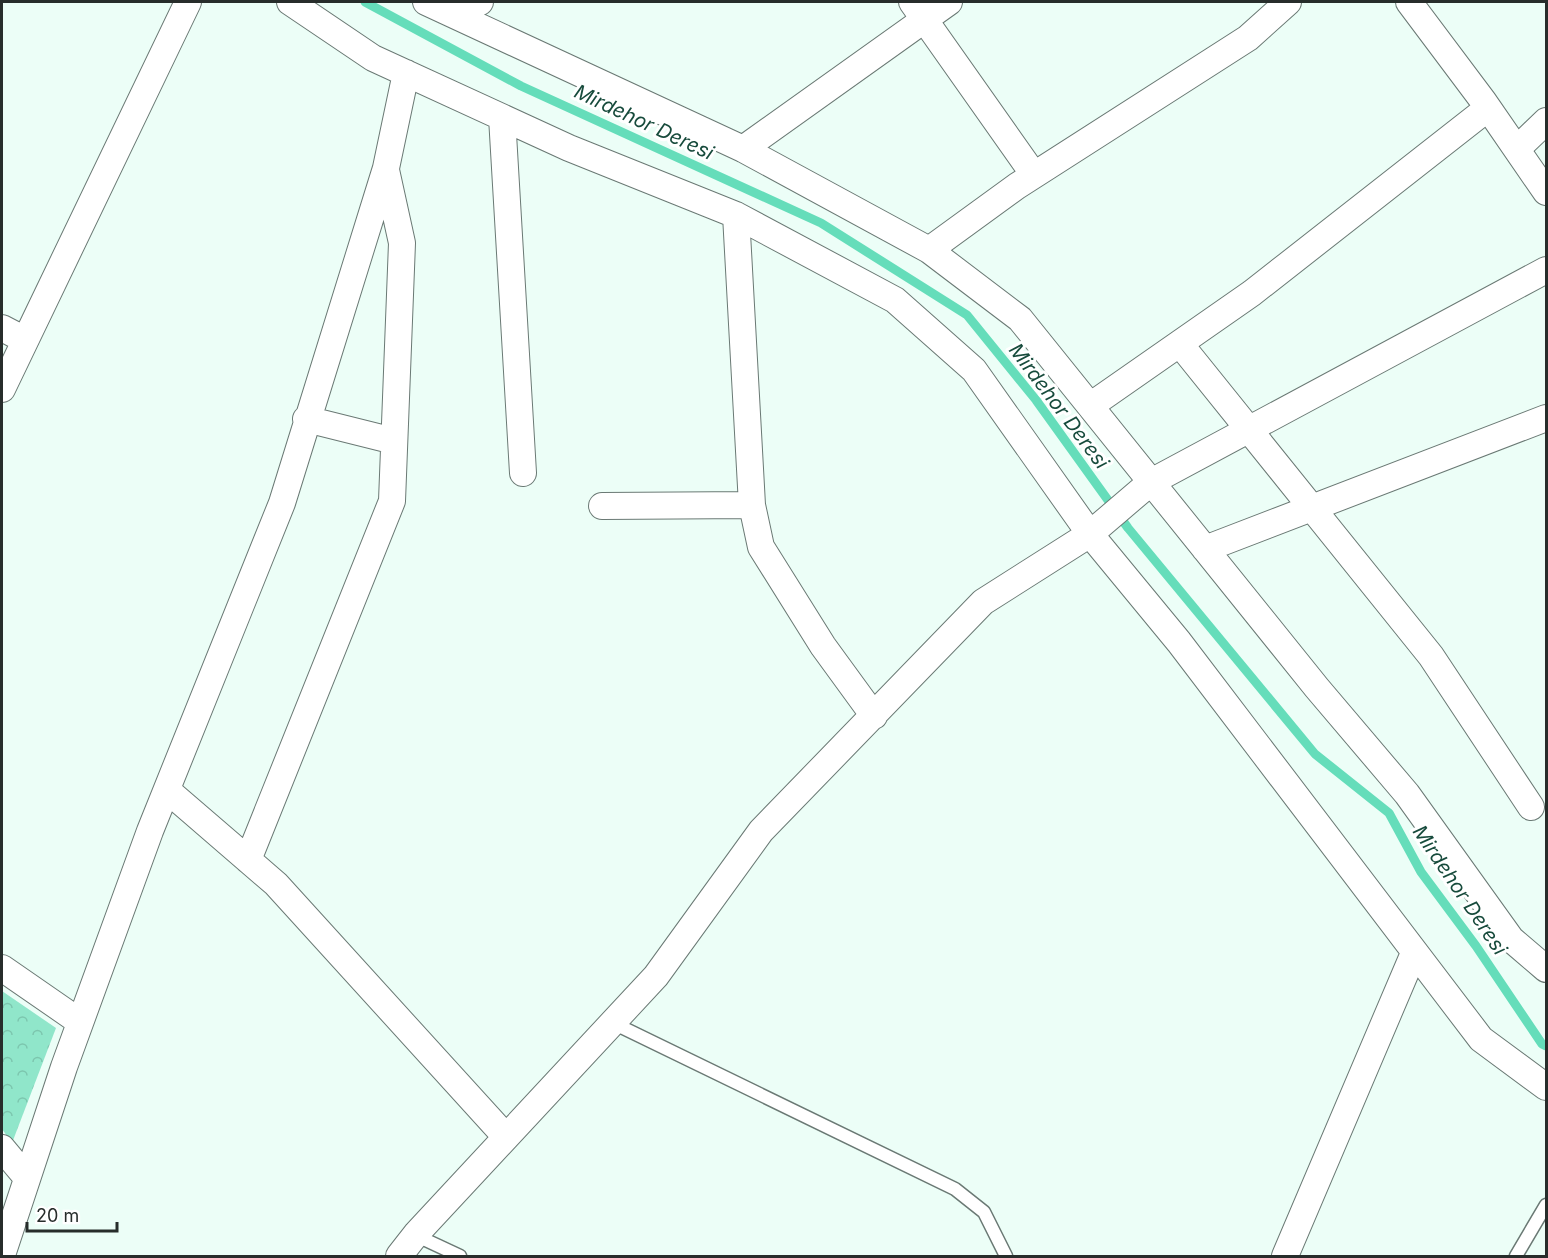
<svg xmlns="http://www.w3.org/2000/svg" width="1548" height="1258" viewBox="0 0 1548 1258" font-family="Inter,sans-serif">
  <style>
    .park { fill: url(#park-crowns) }
    .lines { fill: none; stroke-linecap: round; stroke-linejoin: round }
    .stream { stroke: #65ddba; stroke-width: 9 }
    .service-casing { stroke: #6a7974; stroke-width: 15 }
    .minor-casing { stroke: #6a7974; stroke-width: 28 }
    .service { stroke: #fff; stroke-width: 12 }
    .minor { stroke: #fff; stroke-width: 26 }
    .labels { text-anchor: middle; dominant-baseline: central; stroke-width: 6; stroke-linejoin: round; paint-order: stroke }
    .water-label { font-size: 20px; font-style: italic; fill: #174b3c; stroke: #fff }
  </style>
  <defs>
    <pattern id="park-crowns" width="20" height="18" patternUnits="userSpaceOnUse" patternTransform="scale(1.5)"><rect width="20" height="18" fill="#90e6ca"/><path d="M2 6a3 3 0 1 1 6 0M12 15a3 3 0 1 1 6 0" fill="none" stroke="#7cc6ae"/></pattern>
  </defs>
  <rect width="100%" height="100%" fill="#ecfef7"/>
  <!-- park -->
  <path class="park" d="M2,991L56,1028L12,1143L2,1129Z"/>
  <g class="lines">
    <!-- stream -->
    <path class="stream" d="M365,2L521,86L821,223L967,315L1036,400L1128,528L1315,754L1389,813L1421,872L1476,946L1542,1044L1546,1046"/>
    <defs>
      <path id="service" d="M611,1022L955,1189L984,1212L1006,1256
        M415,1235L460,1256
        M1516,1256L1546,1205"/>
      <path id="minor" d="M290,2L373,58L569,148L736,215L895,300L974,370L1090,534L1179,642L1481,1039L1546,1087
        M426,2L743,149L929,250L1020,319L1317,688L1407,794L1511,939L1546,969
        M912,2L1034,175
        M1409,2L1484,102L1546,192
        M444,10L480,2
        M502,117L523,473
        M743,149L949,2
        M1517,149L1546,121
        M736,215L752,505
        M929,250L1017,186L1248,38L1288,2
        M2,328L25,340
        M1180,344L1431,656L1531,807
        M2,389L188,2
        M1090,406L1252,293L1488,108
        M306,419L394,441
        M602,506L752,505L761,547L823,646L874,716
        M1205,549L1546,418
        M167,790L276,884L506,1137
        M248,860L392,501L402,243L386,170
        M2,968L80,1022
        M2,1148L27,1178
        M2,1255L64,1067L150,831L282,503L386,168L406,73
        M399,1256L417,1233L656,976L761,831L983,602L1090,534L1151,482L1546,270
        M1285,1256L1414,953"/>
    </defs>
    <!-- service casing -->
    <use href="#service" class="service-casing"/>
    <!-- minor casing -->
    <use href="#minor" class="minor-casing"/>
    <!-- service -->
    <use href="#service" class="service"/>
    <!-- minor -->
    <use href="#minor" class="minor"/>
  </g>
  <g class="labels">
    <!-- water labels -->
    <g class="water-label">
      <text transform="translate(644 122) rotate(25)">Mirdehor Deresi</text>
      <text transform="translate(1059 406) rotate(53)">Mirdehor Deresi</text>
      <text transform="translate(1460 890) rotate(56)">Mirdehor Deresi</text>
    </g>
  </g>
  <!-- border -->
  <rect width="1548" height="1258" fill="none" stroke="#272d2b" stroke-width="6"/>
  <!-- scale -->
  <path d="M27 1222v9h90v-9" fill="none" stroke="#272d2b" stroke-width="3"/>
  <text x="36" y="1222" font-size="18" fill="#272d2b" stroke="#ffffff" stroke-width="4.5" paint-order="stroke">20 m</text>
</svg>
